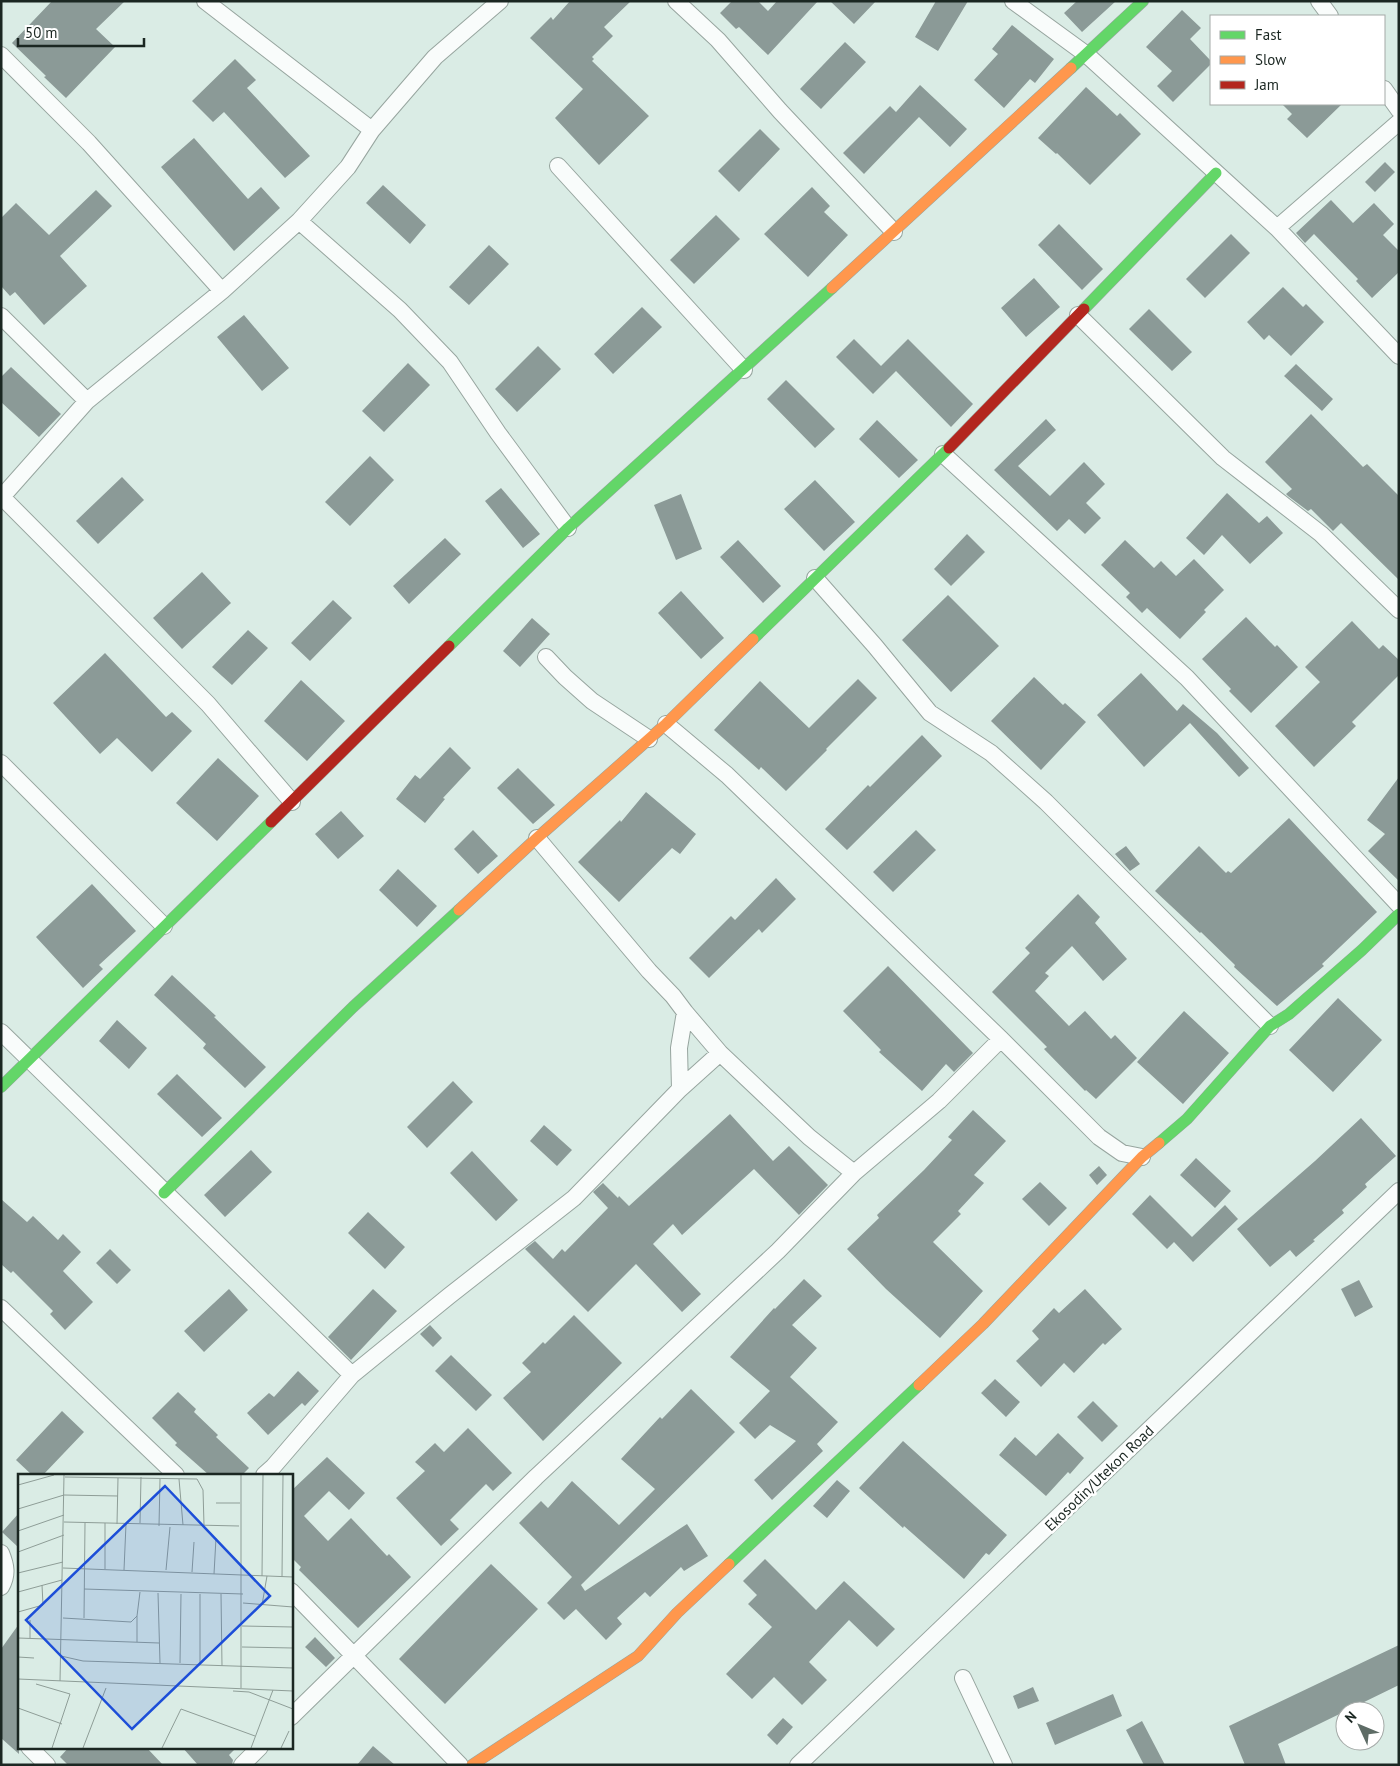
<svg xmlns="http://www.w3.org/2000/svg" width="1400" height="1766" viewBox="0 0 1400 1766" font-family="'PT Sans',sans-serif">
  <style>
    .building { fill: #8b9a97 }
    .lines { fill: none; stroke-linecap: round; stroke-linejoin: round }
    .street-casing { stroke: #97a59f; stroke-width: 18 }
    .fast-casing { stroke: #97a59f; stroke-width: 12 }
    .slow-casing { stroke: #97a59f; stroke-width: 12 }
    .jam-casing { stroke: #97a59f; stroke-width: 12 }
    .street { stroke: #f9fcfb; stroke-width: 16 }
    .fast { stroke: #63d668; stroke-width: 11 }
    .slow { stroke: #ff974d; stroke-width: 11 }
    .jam { stroke: #b3261e; stroke-width: 11 }
    .labels { text-anchor: middle; dominant-baseline: central; stroke-width: 5; stroke-linejoin: round; paint-order: stroke }
    .street-label { font-size: 15px; fill: #1b2722; stroke: #fff }
    .inset-road { fill: none; stroke: #8e9d97; stroke-width: 1 }
    .view { fill: #1d4ed8; fill-opacity: 0.15; stroke: #1d4ed8; stroke-width: 2.5 }
    .inset-edge { fill: none; stroke: #1b2722; stroke-width: 2.5 }
  </style>
  <rect width="100%" height="100%" fill="#daece5"/>
  <!-- building -->
  <path class="building" d="M52,1H125L96,29L115,47L66,98L44,77L46,76L12,43Z
    M570,1H631L604,27L613,36L592,57L594,59L592,61L649,116L599,165L555,118L583,89L530,38L551,17L553,20Z
    M732,1H758L768,11L777,1H818L768,55L739,27L736,29L720,13Z
    M830,1H876L854,24Z
    M936,1H968L938,51L915,37Z
    M1077,1H1116L1082,32L1064,13Z
    M1182,10L1201,28L1190,39L1211,61V64L1173,102L1157,86L1172,71L1146,47Z
    M1012,25L1054,59L1035,83L1030,79L1004,108L974,80L998,54L992,49Z
    M845,42L866,62L821,109L800,89Z
    M235,59L256,80L247,88L310,156L285,178L224,112L213,122L192,101Z
    M920,85L967,129L950,147L919,117L864,174L843,153L890,106L896,112Z
    M1086,87L1117,116L1120,113L1141,134L1090,185L1057,153L1056,154L1038,138Z
    M1282,104H1342L1307,138L1287,119L1292,114Z
    M760,129L780,149L739,192L718,171Z
    M194,138L248,199L261,187L280,208L234,251L161,167Z
    M1385,162L1395,172L1375,192L1365,182Z
    M383,185L426,225L410,244L366,203Z
    M812,187L830,206L824,212L848,235L808,277L764,234Z
    M96,190L112,206L60,256L87,286L44,325L15,292L10,296L1,286V218L16,203L49,235Z
    M1331,200L1353,223L1374,203L1394,224L1383,235L1399,251V272L1372,298L1356,281L1358,279L1314,234L1305,243L1296,233Z
    M716,215L740,239L694,284L670,260Z
    M1059,224L1103,269L1082,290L1038,245Z
    M1231,234L1250,253L1205,298L1186,279Z
    M489,245L509,264L469,305L449,287Z
    M1034,278L1060,307L1026,337L1001,308Z
    M1283,287L1303,307L1306,304L1324,322L1291,356L1269,335L1264,340L1247,322Z
    M642,307L662,327L613,374L594,354Z
    M1149,309L1192,352L1172,371L1129,329Z
    M244,315L289,368L262,391L217,337Z
    M854,339L881,366L908,339L973,404L951,427L896,371L873,394L836,357Z
    M538,346L561,369L517,412L495,389Z
    M408,363L430,385L384,432L362,411Z
    M1296,364L1333,399L1322,411L1284,376Z
    M11,367L61,414L39,437L1,402V377Z
    M786,380L835,429L815,448L767,399Z
    M1311,414L1363,467L1367,464L1399,496V580L1341,523L1333,531L1311,509L1308,511L1288,496L1286,494L1292,489L1265,462Z
    M1046,419L1056,430L1018,466L1050,496L1084,462L1105,484L1086,503L1101,518L1085,534L1069,519L1057,531L994,470Z
    M877,420L918,460L899,478L859,439Z
    M370,456L394,480L350,526L325,502Z
    M122,477L144,500L98,544L76,521Z
    M815,480L855,522L824,551L784,509Z
    M501,488L540,534L523,548L485,501Z
    M1227,493L1259,523L1267,516L1283,533L1250,564L1222,535L1204,555L1186,538Z
    M681,494L702,549L676,560L654,505Z
    M967,534L985,552L951,586L934,569Z
    M445,538L461,554L409,604L393,586Z
    M738,540L781,586L763,603L720,557Z
    M1125,540L1154,568L1161,561L1176,576L1194,559L1224,590L1204,610L1206,612L1180,639L1147,608L1142,613L1126,597L1130,593L1101,565Z
    M202,572L231,603L182,649L153,618Z
    M681,591L724,638L701,659L658,613Z
    M948,595L999,646L951,692L902,640Z
    M333,600L352,618L310,661L291,643Z
    M1246,617L1275,647L1277,645L1298,667L1251,713L1229,691L1231,689L1202,659Z
    M532,618L550,634L520,667L503,651Z
    M1352,621L1379,649L1383,645L1399,660V675L1352,722L1356,726L1314,767L1275,726L1320,682L1305,667Z
    M248,630L268,648L232,685L212,667Z
    M105,653L166,717L172,712L192,731L152,772L117,738L100,754L53,703Z
    M1141,673L1177,711L1183,704L1217,733L1249,768L1239,777L1190,723L1144,767L1097,715Z
    M1034,677L1063,705L1065,703L1086,722L1041,770L991,721Z
    M858,679L877,698L826,749L827,750L786,791L761,767L759,770L714,730L760,681L809,728Z
    M301,680L345,721L307,761L264,721Z
    M922,735L942,756L847,850L825,829L868,785L870,787Z
    M450,747L471,768L443,798L445,799L425,823L396,799L415,775L420,779Z
    M218,758L259,796L217,841L176,803Z
    M518,768L555,805L533,824L497,788Z
    M1399,777V881L1368,851L1385,834L1367,820Z
    M646,792L696,834L680,854L672,848L619,902L578,862L620,820L621,822Z
    M341,811L364,836L338,859L315,834Z
    M1289,818L1377,912L1322,964L1324,966L1277,1006L1234,967L1235,965L1201,932L1200,933L1155,891L1199,846L1226,873L1228,871L1231,873Z
    M473,830L498,856L478,874L454,849Z
    M916,830L936,850L893,892L873,872Z
    M1126,846L1140,864L1130,871L1115,854Z
    M398,869L437,906L417,927L379,890Z
    M776,878L796,899L762,933L759,929L709,978L689,958L731,916L735,920Z
    M92,884L136,931L99,965L103,969L83,988L36,937Z
    M1078,894L1100,917L1095,923L1127,959L1103,981L1072,946L1045,973L1049,976L1035,991L1069,1026L1085,1011L1111,1039L1115,1035L1137,1058L1096,1099L1086,1090L1085,1091L1044,1049L1047,1047L992,992L1030,953L1025,948Z
    M888,966L973,1053L954,1072L946,1064L922,1091L879,1052L881,1050L843,1011Z
    M172,975L216,1016L214,1017L266,1067L245,1088L203,1048L206,1044L154,995Z
    M1338,998L1382,1040L1333,1092L1289,1050Z
    M1184,1011L1229,1053L1183,1104L1137,1062Z
    M117,1020L147,1048L129,1069L99,1041Z
    M177,1074L222,1118L202,1137L157,1094Z
    M453,1081L473,1102L427,1148L407,1127Z
    M973,1110L1006,1141L974,1175L984,1183L958,1211L961,1214L933,1242L983,1291L940,1338L886,1289L847,1249L879,1218L877,1215L924,1170L952,1140L948,1137Z
    M730,1114L773,1161L789,1146L828,1185L799,1215L754,1169L682,1235L673,1224L653,1244L701,1294L682,1312L636,1264L588,1312L525,1249L535,1241L553,1259L562,1249L565,1252L608,1208L593,1192L603,1183L618,1198L619,1196L629,1206Z
    M1361,1118L1396,1156L1365,1184L1367,1187L1342,1210L1344,1213L1313,1240L1315,1241L1296,1257L1290,1250L1270,1267L1237,1229L1315,1161Z
    M544,1125L572,1150L557,1166L530,1141Z
    M251,1150L272,1172L225,1217L204,1195Z
    M472,1151L518,1200L496,1221L450,1173Z
    M1196,1158L1231,1191L1215,1208L1180,1175Z
    M1099,1166L1107,1175L1097,1185L1089,1175Z
    M1040,1182L1067,1208L1049,1226L1022,1199Z
    M1150,1195L1192,1237L1225,1205L1238,1219L1193,1262L1174,1242L1167,1249L1132,1214Z
    M1,1199L27,1222L33,1216L58,1240L63,1234L81,1252L63,1271L93,1302L65,1330L50,1314L53,1311L13,1271L11,1273L1,1264Z
    M368,1212L405,1247L385,1269L348,1233Z
    M110,1249L131,1270L117,1284L96,1263Z
    M804,1279L822,1296L792,1325L817,1348L790,1377L838,1422L817,1444L823,1451L772,1500L754,1480L796,1441L770,1425L755,1439L739,1423L770,1391L730,1357L774,1308L775,1309Z
    M1359,1280L1373,1307L1355,1317L1341,1289Z
    M229,1289L248,1310L204,1352L184,1331Z
    M373,1289L397,1311L351,1360L328,1337Z
    M1085,1289L1122,1329L1105,1345L1103,1343L1074,1373L1064,1363L1041,1387L1016,1361L1039,1339L1032,1331L1054,1308L1059,1313Z
    M574,1315L622,1363L543,1441L503,1398L531,1372L522,1363L543,1342L545,1344Z
    M430,1325L442,1338L433,1347L420,1334Z
    M451,1355L492,1395L476,1411L435,1371Z
    M298,1371L319,1391L305,1406L302,1403L268,1435L247,1413L269,1393L274,1397Z
    M995,1379L1020,1402L1006,1417L981,1393Z
    M691,1389L735,1432L581,1585L585,1591L687,1524L708,1556L684,1571L681,1567L650,1597L645,1592L617,1618L622,1624L606,1640L576,1609L564,1620L547,1603L572,1577L519,1523L541,1501L548,1508L572,1481L619,1525L655,1489L621,1459L660,1417L662,1419Z
    M178,1392L196,1409L194,1412L218,1435L216,1437L249,1468L242,1475H209L175,1445L177,1443L152,1418Z
    M1093,1401L1118,1426L1102,1442L1077,1417Z
    M62,1411L84,1432L43,1475H32L16,1460Z
    M468,1428L512,1473L493,1491L486,1484L450,1520L459,1529L441,1546L396,1498L425,1471L415,1462L435,1443L444,1452Z
    M1058,1433L1084,1458L1070,1474L1068,1472L1046,1496L999,1455L1015,1437L1036,1456Z
    M903,1441L1007,1535L989,1555L986,1553L964,1579L904,1526L903,1528L859,1488Z
    M327,1457L365,1493L349,1510L329,1491L304,1516L328,1541L351,1518L387,1556L389,1554L411,1577L358,1628L299,1570L301,1567L291,1557V1491Z
    M837,1480L850,1491L827,1518L813,1506Z
    M19,1513V1548L2,1532Z
    M765,1559L816,1610L844,1581L895,1629L877,1647L849,1620L809,1662L827,1680L802,1705L774,1677L752,1699L726,1674L772,1627L748,1604L757,1595L743,1581Z
    M491,1564L538,1609L445,1704L399,1659Z
    M19,1624V1754L1,1738V1649Z
    M315,1637L335,1658L326,1667L305,1647Z
    M1399,1645V1685L1278,1744L1286,1765H1245L1229,1726Z
    M1033,1687L1039,1701L1018,1709L1013,1696Z
    M1113,1694L1122,1716L1055,1745L1046,1723Z
    M783,1718L793,1727L777,1745L767,1735Z
    M1142,1721L1165,1765H1144L1126,1730Z
    M373,1746L395,1765H357Z
    M69,1747H146L163,1765H68L60,1757Z
    M182,1747H237L229,1755L233,1760L232,1765H198Z"/>
  <g class="lines">
    <defs>
      <path id="street" d="M205,1L372,130
        M676,1L718,40L780,111L894,232
        M1013,1L1087,55L1277,228L1399,356
        M1319,1L1330,16
        M1,55L89,143L222,291
        M1384,89L1399,110
        M558,166L744,370
        M299,221L400,310L450,362L498,433L568,528
        M1277,228L1399,122
        M1078,315L1223,458L1321,534L1399,610
        M1,316L87,401
        M943,454L1187,678L1399,905
        M2,497L208,704L292,802
        M1,498L87,401L222,291L299,221L348,167L372,130L435,57L500,1
        M815,578L875,646L930,713L991,753L1046,802L1270,1026
        M546,657L565,677L592,701L649,739
        M666,724L727,775L1001,1039L1099,1137L1122,1153L1142,1157
        M1,763L164,926
        M685,1012L720,1053L809,1137L854,1173
        M1,1032L352,1375
        M680,1089L720,1053
        M1,1308L176,1475
        M264,1475L273,1467L352,1375L449,1296L574,1198L680,1089L679,1048L685,1012L673,996L649,971L537,838
        M1,1553C6,1565 8,1575 1,1587
        M291,1591L460,1765
        M963,1678L1004,1765
        M291,1717L536,1477L778,1251L854,1173L939,1101L1001,1039
        M29,1747L47,1765
        M242,1765L260,1747
        M798,1765L1399,1191"/>
      <path id="fast" d="M1071,68L1143,1
        M1084,309L1216,173
        M753,639L949,448
        M449,646L568,528L832,288
        M1,1087L271,822
        M1159,1143L1187,1119L1270,1026L1289,1014L1362,950L1399,914
        M164,1193L353,1007L459,910
        M729,1564L919,1385"/>
      <path id="slow" d="M832,288L1071,68
        M459,910L537,838L666,724L753,639
        M919,1385L983,1324L1142,1157L1159,1143
        M472,1765L638,1656L677,1613L729,1564"/>
      <path id="jam" d="M949,448L1084,309
        M271,822L449,646"/>
    </defs>
    <!-- street casing -->
    <use href="#street" class="street-casing"/>
    <!-- fast casing -->
    <use href="#fast" class="fast-casing"/>
    <!-- slow casing -->
    <use href="#slow" class="slow-casing"/>
    <!-- jam casing -->
    <use href="#jam" class="jam-casing"/>
    <!-- street -->
    <use href="#street" class="street"/>
    <!-- fast -->
    <use href="#fast" class="fast"/>
    <!-- slow -->
    <use href="#slow" class="slow"/>
    <!-- jam -->
    <use href="#jam" class="jam"/>
  </g>
  <g class="labels">
    <!-- street labels -->
    <g class="street-label">
      <text transform="translate(1099 1478) rotate(-44)">Ekosodin/Utekon Road</text>
    </g>
  </g>
  <!-- overview -->
  <g transform="translate(18 1474)">
    <rect width="275" height="275" fill="#daece5"/>
    <path class="inset-road" d="M223,1V214M47,3L179,5L185,16L186,51M161,5L165,51M0,11L36,1M198,29H222M0,35L46,21L100,22M46,48L221,52M122,49L123,3M99,50L100,4M141,52L142,5M0,57L46,41M0,78L46,61M45,94L275,103M87,95V49M106,96L108,50M148,96L152,53M174,98L176,68M0,99L45,88M196,100L198,64M244,102L245,1M264,103L265,1M66,115L225,120M0,118L44,106M140,119L142,189M203,120L204,192M225,129L275,133M244,131L249,102M0,138L25,131L24,111M119,142V168M45,144L113,148L119,142L122,118M66,144L67,49M224,152L275,153M0,164L141,169M12,164V146M224,173L275,174M43,182L65,187L275,194M0,183L16,184M162,189L163,120M182,191V120M0,205L275,217M42,207L46,1M18,210L52,220L34,274M215,217L231,218L275,235M0,234L44,250M65,274L88,214M144,274L163,235L237,262M233,274L255,216M263,274L271,257"/>
    <path class="view" d="M147,12L252,122L114,255L8,146Z"/>
    <rect width="275" height="275" class="inset-edge"/>
  </g>
  <!-- border -->
  <rect width="1400" height="1766" fill="none" stroke="#1b2722" stroke-width="5"/>
  <!-- legend -->
  <rect x="1210" y="15" width="175" height="90" fill="#ffffff" stroke="#a4a9a7"/>
  <rect x="1220" y="31" width="25" height="8" fill="#63d668" stroke="#a4a9a7"/>
  <text x="1255" y="40" font-size="15" fill="#1b2722">Fast</text>
  <rect x="1220" y="56" width="25" height="8" fill="#ff974d" stroke="#a4a9a7"/>
  <text x="1255" y="65" font-size="15" fill="#1b2722">Slow</text>
  <rect x="1220" y="81" width="25" height="8" fill="#b3261e" stroke="#a4a9a7"/>
  <text x="1255" y="90" font-size="15" fill="#1b2722">Jam</text>
  <!-- north arrow -->
  <g transform="translate(1360 1726) rotate(314)"><circle r="24" fill="#ffffff" stroke="#a4a9a7"/>
  <path d="M0-4L9 19L0 12L-9 19Z" fill="#5e6c66"/>
  <text y="-8" font-size="14" font-weight="bold" text-anchor="middle" fill="#1b2722">N</text>
  </g>
  <!-- scale -->
  <path d="M18 38v8h126v-8" fill="none" stroke="#1b2722" stroke-width="2.5"/>
  <text x="25" y="38" font-size="15" fill="#1b2722" stroke="#ffffff" stroke-width="4" paint-order="stroke">50 m</text>
</svg>
